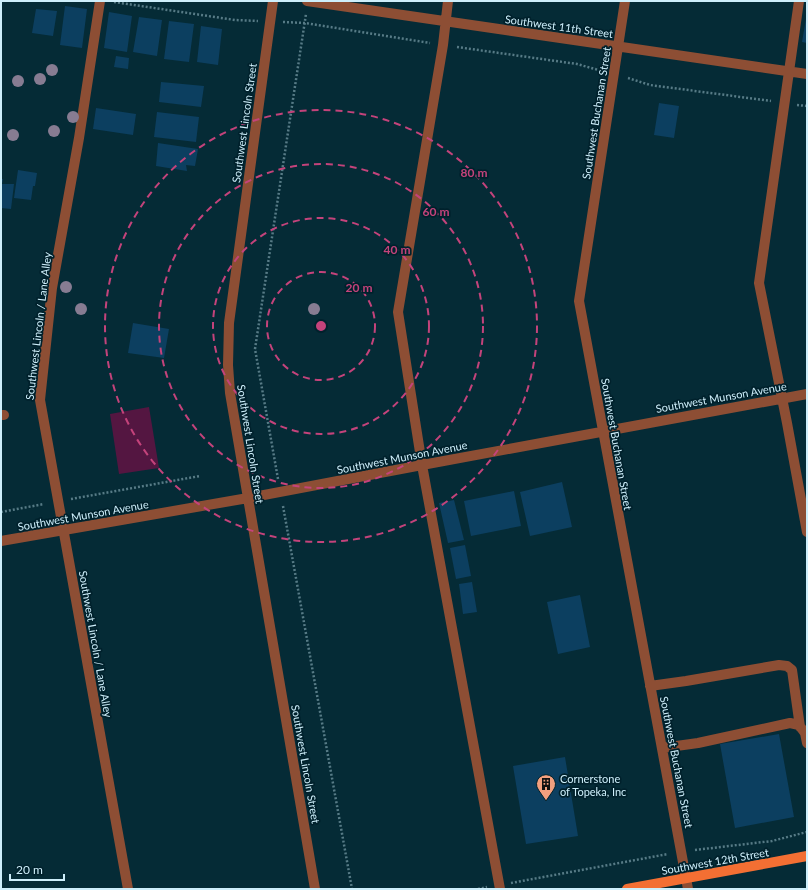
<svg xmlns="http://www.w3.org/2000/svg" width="808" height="890" viewBox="0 0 808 890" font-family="Lato,sans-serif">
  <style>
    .green { fill: #541641 }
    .building { fill: #0c3f60 }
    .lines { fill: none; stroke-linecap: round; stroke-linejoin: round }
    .path { stroke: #577b86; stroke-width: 2.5; stroke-dasharray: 2 2; stroke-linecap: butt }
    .minor { stroke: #8d4e34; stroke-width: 10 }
    .major { stroke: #f36f33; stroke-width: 10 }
    .tree { fill: #877c92 }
    .ring { fill: none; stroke: #c4437b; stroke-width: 2; stroke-dasharray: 7 5 }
    .labels { text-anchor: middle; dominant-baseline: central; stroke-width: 3.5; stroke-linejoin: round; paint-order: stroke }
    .street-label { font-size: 11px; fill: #ceeffb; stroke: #00212c }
    .poi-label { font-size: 11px; fill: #ceeffb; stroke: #00212c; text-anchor: start }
    .centre { fill: #c4437b; stroke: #00212c; stroke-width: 2 }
    .ring-label { font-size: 12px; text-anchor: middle; font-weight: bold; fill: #c4437b; stroke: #00212c; stroke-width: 3.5; stroke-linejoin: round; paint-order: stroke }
  </style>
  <rect width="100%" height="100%" fill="#052b36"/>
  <!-- green -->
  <path class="green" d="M149,407L159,468L119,474L110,414Z"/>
  <!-- building -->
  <path class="building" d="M65,6L87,9L82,48L60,45Z
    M36,9L57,11L53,36L32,33Z
    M109,12L132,16L127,52L104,48Z
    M139,17L162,20L157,56L133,52Z
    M806,19H807V43L802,42Z
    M169,21L194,24L189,62L164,59Z
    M201,26L222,29L218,65L197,62Z
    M116,56L129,58L128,69L114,67Z
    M161,82L204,86L201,107L159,102Z
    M659,103L679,106L674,138L654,135Z
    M96,108L136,114L133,135L93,129Z
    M157,112L199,117L196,142L154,137Z
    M158,143L198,149L195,166L186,165L187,171L156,166Z
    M18,170L37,173L35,186H33L31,200L14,198Z
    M1,179H3L2,184H14L11,209L1,208Z
    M133,323L169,329L164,358L128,353Z
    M562,482L572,527L530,536L520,492Z
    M514,491L521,526L471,536L464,501Z
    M454,500L464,540L448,543L439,503Z
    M465,545L471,576L456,579L450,548Z
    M472,582L477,612L463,614L459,584Z
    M580,595L590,647L558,654L547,602Z
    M779,734L794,817L735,828L720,744Z
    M565,757L578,836L526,844L513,766Z"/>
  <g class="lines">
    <!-- path -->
    <path class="path" d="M114,2L235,20L258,21
      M283,22L305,23L430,43
      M457,47L577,64L602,71
      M628,78L650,85L771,101
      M797,105L807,106
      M278,479L255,349L306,14
      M71,499L200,476
      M283,506L352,889
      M1,512L44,504
      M695,850L772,841L807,832
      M511,883L668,854
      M478,889L487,887"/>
    <!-- minor -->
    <path class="minor" d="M100,1L79,138L52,288L40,400L128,889
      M273,1L229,323L228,365L230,393L315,889
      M307,1L807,74
      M448,1L443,45L398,312L422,465L500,889
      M625,1L579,301L688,889
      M799,1L759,283L787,423L807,532
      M1,415H4
      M1,541L248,498L422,465L807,394
      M650,686L686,681L779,665L787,666L792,670L800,727
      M662,748L698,743L790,723L799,725L805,733L807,743"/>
    <!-- major -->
    <path class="major" d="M627,889L807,856"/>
  </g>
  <!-- trees -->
  <g class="tree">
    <circle cx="52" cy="70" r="6"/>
    <circle cx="40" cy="79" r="6"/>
    <circle cx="18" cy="81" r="6"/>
    <circle cx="73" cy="117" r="6"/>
    <circle cx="54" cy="131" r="6"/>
    <circle cx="13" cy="135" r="6"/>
    <circle cx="66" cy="287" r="6"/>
    <circle cx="81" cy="309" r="6"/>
    <circle cx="314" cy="309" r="6"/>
  </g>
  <!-- distance rings -->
  <g class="ring">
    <circle cx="321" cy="326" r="54"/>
    <circle cx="321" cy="326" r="108"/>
    <circle cx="321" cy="326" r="162"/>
    <circle cx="321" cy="326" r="216"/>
  </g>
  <!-- icons -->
  <defs>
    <symbol id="building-pin" viewBox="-11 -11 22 30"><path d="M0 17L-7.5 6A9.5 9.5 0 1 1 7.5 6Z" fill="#f2a07f" stroke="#00212c"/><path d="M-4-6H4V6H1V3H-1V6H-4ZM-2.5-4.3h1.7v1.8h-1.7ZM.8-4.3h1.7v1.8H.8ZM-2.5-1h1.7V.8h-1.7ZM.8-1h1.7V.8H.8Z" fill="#111"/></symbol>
  </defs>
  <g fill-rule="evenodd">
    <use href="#building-pin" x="535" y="773" width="22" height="30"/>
  </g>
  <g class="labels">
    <!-- street labels -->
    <g class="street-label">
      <text transform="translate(559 26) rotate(8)">Southwest 11th Street</text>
      <text transform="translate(596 113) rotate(-81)">Southwest Buchanan Street</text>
      <text transform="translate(244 123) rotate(-82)">Southwest Lincoln Street</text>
      <text transform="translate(38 326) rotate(-83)">Southwest Lincoln / Lane Alley</text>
      <text transform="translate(721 397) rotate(-10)">Southwest Munson Avenue</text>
      <text transform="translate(251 444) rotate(81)">Southwest Lincoln Street</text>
      <text transform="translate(617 444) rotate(80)">Southwest Buchanan Street</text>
      <text transform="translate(402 457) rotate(-11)">Southwest Munson Avenue</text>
      <text transform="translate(83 515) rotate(-10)">Southwest Munson Avenue</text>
      <text transform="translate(96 644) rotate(80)">Southwest Lincoln / Lane Alley</text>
      <text transform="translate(677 762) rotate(79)">Southwest Buchanan Street</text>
      <text transform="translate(306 764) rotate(80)">Southwest Lincoln Street</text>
      <text transform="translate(715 861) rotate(-10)">Southwest 12th Street</text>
    </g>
    <!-- poi labels -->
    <g class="poi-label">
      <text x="560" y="778">Cornerstone<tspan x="560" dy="13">of Topeka, Inc</tspan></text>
    </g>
  </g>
  <circle cx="321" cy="326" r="6" class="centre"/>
  <g class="ring-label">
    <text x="474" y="177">80 m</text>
    <text x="436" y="216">60 m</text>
    <text x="397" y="254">40 m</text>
    <text x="359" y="292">20 m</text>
  </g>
  <!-- border -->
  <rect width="808" height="890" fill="none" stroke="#ceeffb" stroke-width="4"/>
  <!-- scale -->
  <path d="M10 874v6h54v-6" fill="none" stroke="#ceeffb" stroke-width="2"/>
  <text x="16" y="874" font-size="12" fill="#ceeffb" stroke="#00212c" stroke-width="3" paint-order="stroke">20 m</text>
</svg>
